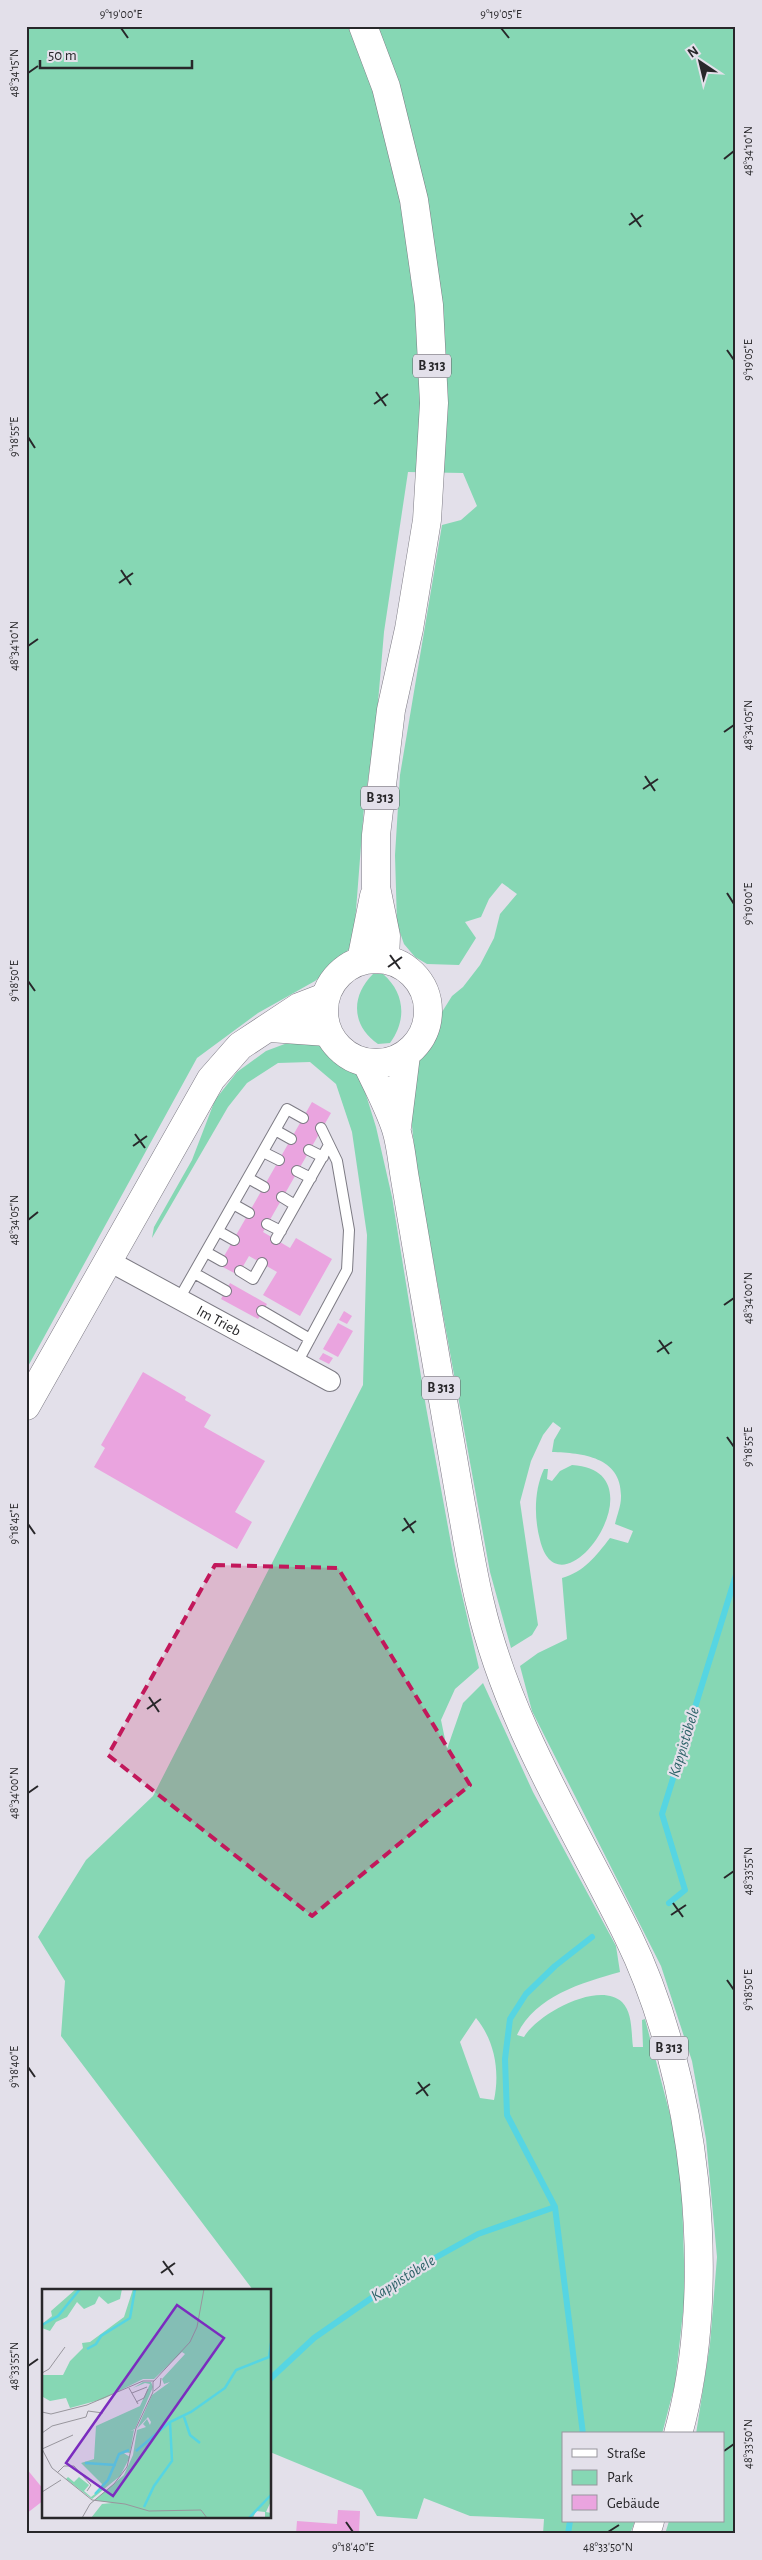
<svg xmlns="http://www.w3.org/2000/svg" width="762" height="2560" viewBox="0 0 762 2560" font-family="'Alegreya Sans',sans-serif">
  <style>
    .green { fill: #86d7b4; fill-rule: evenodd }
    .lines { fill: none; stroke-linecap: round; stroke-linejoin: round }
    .stream { stroke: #56d5e2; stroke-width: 6 }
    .building { fill: #eaa4df }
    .lane-casing { stroke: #7d7b84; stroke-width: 12 }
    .street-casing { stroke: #7d7b84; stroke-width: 22 }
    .secondary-casing { stroke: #7d7b84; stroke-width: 29 }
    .primary-casing { stroke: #7d7b84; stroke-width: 29 }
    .lane { stroke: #fff; stroke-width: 10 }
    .street { stroke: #fff; stroke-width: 20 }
    .secondary { stroke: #fff; stroke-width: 28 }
    .primary { stroke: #fff; stroke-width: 28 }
    .marked { fill: #c2185b; fill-opacity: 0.2; stroke: #c2185b; stroke-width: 4; stroke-dasharray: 10 6; stroke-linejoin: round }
    .ticks { fill: none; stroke: #28272a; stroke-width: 2 }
    .labels { text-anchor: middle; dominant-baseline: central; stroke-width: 4.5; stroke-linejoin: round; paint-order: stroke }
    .shield { fill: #e3e0ea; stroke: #605e64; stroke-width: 1 }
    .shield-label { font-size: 14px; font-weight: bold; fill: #28272a }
    .street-label { font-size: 15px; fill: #28272a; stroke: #e3e0ea }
    .water-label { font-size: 16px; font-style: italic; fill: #2c6167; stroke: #e3e0ea }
    .inset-river { fill: none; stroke: #56d5e2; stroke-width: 2.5 }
    .inset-road { fill: none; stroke: #98969d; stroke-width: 1 }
    .view { fill: #7b2cbf; fill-opacity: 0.15; stroke: #7b2cbf; stroke-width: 2.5 }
    .inset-edge { fill: none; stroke: #28272a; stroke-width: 2.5 }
    .neatline { fill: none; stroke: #28272a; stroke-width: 2 }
    .ticks-label { font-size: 12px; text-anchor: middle; fill: #28272a }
  </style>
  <rect width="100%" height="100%" fill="#e3e0ea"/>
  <!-- green -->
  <path class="green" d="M26,26H736V2534H665L669,2521H723V2434H696L710,2344L717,2257L706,2139L692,2061L661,1966L532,1711L520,1666L538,1653L567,1639L562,1578C584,1572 596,1556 610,1538L628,1543L633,1531L615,1524C617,1515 621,1506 621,1497C622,1457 583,1453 552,1452L554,1440L561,1428L553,1422L543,1435L531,1461L520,1502L538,1625L532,1635L511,1648L490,1572L416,1166L408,1086L414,1067L437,1035L442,1012L452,996L463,987L480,965L494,938L500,914L517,894L502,883L489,899L481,917L465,922L476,938L459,965L427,964L415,957L404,944L397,924L395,855L400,775L442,525L461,520L477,506L463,473L408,472L384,632L376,726L364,807L355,923L349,949L333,966L315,981L258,1013L197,1058L26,1370Z
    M373,974H383C405,993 407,1020 390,1043L378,1044C352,1026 350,997 373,974Z
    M290,1042L323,1045L354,1068L362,1082L376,1127L392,1197L426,1407L455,1565L479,1668L455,1689L441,1720L447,1749L463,1703L483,1683L533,1792L616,1946L620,1972C581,1983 535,1996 517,2035L524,2037C537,2014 599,1980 622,2002C633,2013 631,2033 633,2047H643L642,2020L645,2019L673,2126L682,2194L685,2294L675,2384L662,2434H563V2521H635L630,2534H543L544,2519L470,2516L424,2498L417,2519L377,2516L362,2490L270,2452V2317L272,2315L270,2311V2290H253L61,2036L65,1981L38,1937L86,1860L153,1796L363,1385L367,1235L352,1132L336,1084L310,1062L278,1063L247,1083L228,1107L152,1238L154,1227L192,1160L215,1100L237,1072L266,1051ZM476,2018C495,2041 500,2072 494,2100L480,2098L460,2042Z
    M572,1465C666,1470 560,1623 540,1540C534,1518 534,1490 544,1469H548L547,1479L552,1481L560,1471Z"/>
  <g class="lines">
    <!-- stream -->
    <path class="stream" d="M669,1903L685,1890L662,1814L736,1575
      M270,2379L314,2338L406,2274L478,2234L555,2207
      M583,2434L555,2207L507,2115L505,2059L510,2019L526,1994L555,1966L592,1937
      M568,2534L570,2521"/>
  </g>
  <!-- building -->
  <path class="building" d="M312,1102L331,1113L263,1232L290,1248L296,1238L332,1259L300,1316L263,1295L277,1272L249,1256L238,1275L219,1265Z
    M230,1283L267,1304L258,1319L221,1299Z
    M344,1311L352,1316L347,1324L339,1320Z
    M338,1323L353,1331L338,1357L323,1349Z
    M323,1353L333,1358L329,1364L319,1359Z
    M143,1372L186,1397L185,1400L211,1415L204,1427L265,1461L235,1512L252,1522L237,1549L94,1467L105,1448L101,1445Z
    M26,2468L44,2490V2500L26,2514Z
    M338,2510L360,2511L359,2532L296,2534L297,2521L337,2524Z"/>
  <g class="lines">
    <defs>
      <path id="lane" d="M275,1130L291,1139
        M309,1150L323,1157
        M263,1152L279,1160
        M297,1171L311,1178
        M248,1178L264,1187
        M282,1197L295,1205
        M233,1204L249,1213
        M267,1224L281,1231
        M218,1231L234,1240
        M276,1239L329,1145
        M206,1252L222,1261
        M240,1271L253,1279L262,1263
        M194,1273L226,1291
        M179,1299L287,1109L303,1118
        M262,1311L310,1339
        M297,1363L347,1270L349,1230L337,1161L321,1128"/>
      <g id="street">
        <path id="s1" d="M109,1261L330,1381"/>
      </g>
      <path id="secondary" d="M270,1028L327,1032
        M26,1406L211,1079L240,1046L299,1007L325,997"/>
      <path id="primary" d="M363,26L386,87L414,200L429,305L434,403L427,520L409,629L391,710L376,835V887L386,936L385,959
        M324 1011a52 52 0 1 1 104 0a52 52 0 1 1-104 0Z
        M361,961L374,896
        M367,1064C377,1085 389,1107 396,1129C401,1145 402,1162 405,1179C411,1214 417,1249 423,1285C435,1358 448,1431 461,1504C467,1537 472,1570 480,1603C508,1723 574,1826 628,1936C696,2075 720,2284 678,2434
        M397,1127L406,1055
        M646,2534L650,2521"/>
    </defs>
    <!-- lane casing -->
    <use href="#lane" class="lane-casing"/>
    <!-- street casing -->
    <use href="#street" class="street-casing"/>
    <!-- secondary casing -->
    <use href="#secondary" class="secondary-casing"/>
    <!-- primary casing -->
    <use href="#primary" class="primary-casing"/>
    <!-- lane -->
    <use href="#lane" class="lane"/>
    <!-- street -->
    <use href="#street" class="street"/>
    <!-- secondary -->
    <use href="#secondary" class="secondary"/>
    <!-- primary -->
    <use href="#primary" class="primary"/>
  </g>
  <!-- marked area -->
  <path class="marked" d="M215,1565L338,1568L470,1785L312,1916L108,1755Z"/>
  <!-- ticks -->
  <path class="ticks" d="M121,28L128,38M501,28L509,38M28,73L38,66M724,159L734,151M631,213L641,227M629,225L643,215M727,350L734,360M376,392L386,406M374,404L388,394M28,437L35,448M121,570L131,585M119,583L133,573M28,646L38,639M724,732L734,725M645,776L655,791M643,789L658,779M727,893L734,904M390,955L400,969M388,967L402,957M28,981L35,991M135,1134L145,1148M133,1146L147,1136M28,1220L38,1212M724,1305L734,1298M659,1340L669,1354M657,1352L672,1342M727,1437L734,1447M404,1518L414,1533M28,1524L35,1534M402,1531L416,1521M149,1697L159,1712M147,1709L161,1699M28,1793L38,1786M724,1878L734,1871M673,1903L683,1917M671,1915L686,1905M727,1980L734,1990M28,2067L35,2077M418,2082L428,2096M416,2094L430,2084M163,2261L173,2275M161,2273L175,2263M28,2366L38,2359M724,2451L734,2444M346,2522L353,2532M608,2532L619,2525"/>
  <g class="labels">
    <!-- shield labels -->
    <g class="shield">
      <rect x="413" y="354.5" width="38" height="23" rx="4"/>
      <rect x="361" y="786.5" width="38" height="23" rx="4"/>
      <rect x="422" y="1376.5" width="38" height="23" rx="4"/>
      <rect x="650" y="2036.5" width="38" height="23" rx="4"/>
    </g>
    <g class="shield-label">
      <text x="432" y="366">B 313</text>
      <text x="380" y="798">B 313</text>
      <text x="441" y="1388">B 313</text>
      <text x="669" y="2048">B 313</text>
    </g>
    <!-- street labels -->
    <g class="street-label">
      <text stroke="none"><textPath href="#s1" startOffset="125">Im Trieb</textPath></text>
    </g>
    <!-- water labels -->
    <g class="water-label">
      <text transform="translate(684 1742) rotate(-73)">Kappistöbele</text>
      <text transform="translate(403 2278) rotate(-32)">Kappistöbele</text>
    </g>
  </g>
  <!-- overview -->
  <g transform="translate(42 2289)">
    <rect width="229" height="229" fill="#e3e0ea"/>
    <path d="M34,0H80L78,10L66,15L57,7L53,15L42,20L35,13L25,28L14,33L8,42L0,39V35L10,27L9,22ZM91,0H229V212L224,223L229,224V229H223V223L214,222L211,229H49L60,215L70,214L53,211L82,186L91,166L95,141L104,138L101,135L105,130L108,136L109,133L106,128L95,140L110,106L128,93L122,95L120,90L143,65L140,63L112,90H101L61,110L28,119L24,109L8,112L1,108L0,86H21L28,72L41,59L40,54L48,53L82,28ZM101,93H109L111,98L93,140L88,142L92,141L88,164L80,163L88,168L78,187L50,210L24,190L26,188L32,193L37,188L47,196L42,202L49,208L58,201L60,195L39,174L52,170L54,137L98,117L108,95L103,94L91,99Z" fill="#86d7b4"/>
    <path class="inset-river" d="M0,36L16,27L38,0M45,60L54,55L59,47L88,29L93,0M142,128L148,146L158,154M94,162L128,133L149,123L183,99L194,81L227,68L229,54M43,174L74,176M53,205L66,191L77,165L87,161M102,218L112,197L130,172L128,133M207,229L229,206"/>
    <path class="inset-road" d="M0,84L7,80L23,58M87,99L96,115M112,102L118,97L119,89M90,104L105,98M94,113L102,109L106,100M0,123L9,125L45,116L101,92H112M0,144L10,137L44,128L46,122L61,124M0,160L10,179L50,211L83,215L107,222L159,221L165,229M0,160L31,146M15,184L22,177H32L49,196L45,202M0,203L19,191M40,229L48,215L72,195L85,178L94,139L111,103V93L148,53L155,38L162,0"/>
    <path class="view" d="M135,16L182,49L71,207L24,174Z"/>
    <rect width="229" height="229" class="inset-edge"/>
  </g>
  <!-- border -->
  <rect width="762" height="2560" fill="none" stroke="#e3e0ea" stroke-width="55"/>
  <!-- legend -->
  <rect x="562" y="2432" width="162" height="90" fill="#e3e0ea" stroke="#98969d"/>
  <rect x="572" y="2449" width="25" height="8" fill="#ffffff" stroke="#98969d"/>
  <text x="607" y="2458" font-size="15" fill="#28272a">Straße</text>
  <rect x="572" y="2470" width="25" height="15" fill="#86d7b4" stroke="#98969d"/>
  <text x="607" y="2482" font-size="15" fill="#28272a">Park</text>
  <rect x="572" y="2495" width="25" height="15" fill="#eaa4df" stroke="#98969d"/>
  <text x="607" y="2508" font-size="15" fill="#28272a">Gebäude</text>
  <!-- north arrow -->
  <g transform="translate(700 62) rotate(325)" stroke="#e3e0ea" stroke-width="4" paint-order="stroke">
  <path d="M0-4L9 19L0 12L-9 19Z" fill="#28272a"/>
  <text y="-8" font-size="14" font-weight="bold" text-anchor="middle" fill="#28272a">N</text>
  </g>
  <!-- scale -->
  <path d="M40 60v8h152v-8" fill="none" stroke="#28272a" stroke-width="2.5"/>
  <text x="48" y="60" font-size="15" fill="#28272a" stroke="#e3e0ea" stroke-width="4" paint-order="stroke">50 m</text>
  <rect x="28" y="28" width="706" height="2504" class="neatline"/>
  <g class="ticks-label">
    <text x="121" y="18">9°19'00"E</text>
    <text x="501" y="18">9°19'05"E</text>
    <text transform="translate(14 73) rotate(-90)" y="4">48°34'15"N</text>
    <text transform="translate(748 151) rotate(-90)" y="4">48°34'10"N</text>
    <text transform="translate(748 360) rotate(-90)" y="4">9°19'05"E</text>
    <text transform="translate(14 437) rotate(-90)" y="4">9°18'55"E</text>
    <text transform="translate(14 646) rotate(-90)" y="4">48°34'10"N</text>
    <text transform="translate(748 725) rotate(-90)" y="4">48°34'05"N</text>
    <text transform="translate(748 904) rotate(-90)" y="4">9°19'00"E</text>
    <text transform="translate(14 981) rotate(-90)" y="4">9°18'50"E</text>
    <text transform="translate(14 1220) rotate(-90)" y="4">48°34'05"N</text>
    <text transform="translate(748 1298) rotate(-90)" y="4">48°34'00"N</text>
    <text transform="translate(748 1447) rotate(-90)" y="4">9°18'55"E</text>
    <text transform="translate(14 1524) rotate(-90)" y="4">9°18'45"E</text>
    <text transform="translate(14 1793) rotate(-90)" y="4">48°34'00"N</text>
    <text transform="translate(748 1871) rotate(-90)" y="4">48°33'55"N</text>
    <text transform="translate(748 1990) rotate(-90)" y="4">9°18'50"E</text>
    <text transform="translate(14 2067) rotate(-90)" y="4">9°18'40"E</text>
    <text transform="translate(14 2366) rotate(-90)" y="4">48°33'55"N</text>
    <text transform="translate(748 2444) rotate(-90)" y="4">48°33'50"N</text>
    <text x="353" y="2551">9°18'40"E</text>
    <text x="608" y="2551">48°33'50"N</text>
  </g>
</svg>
